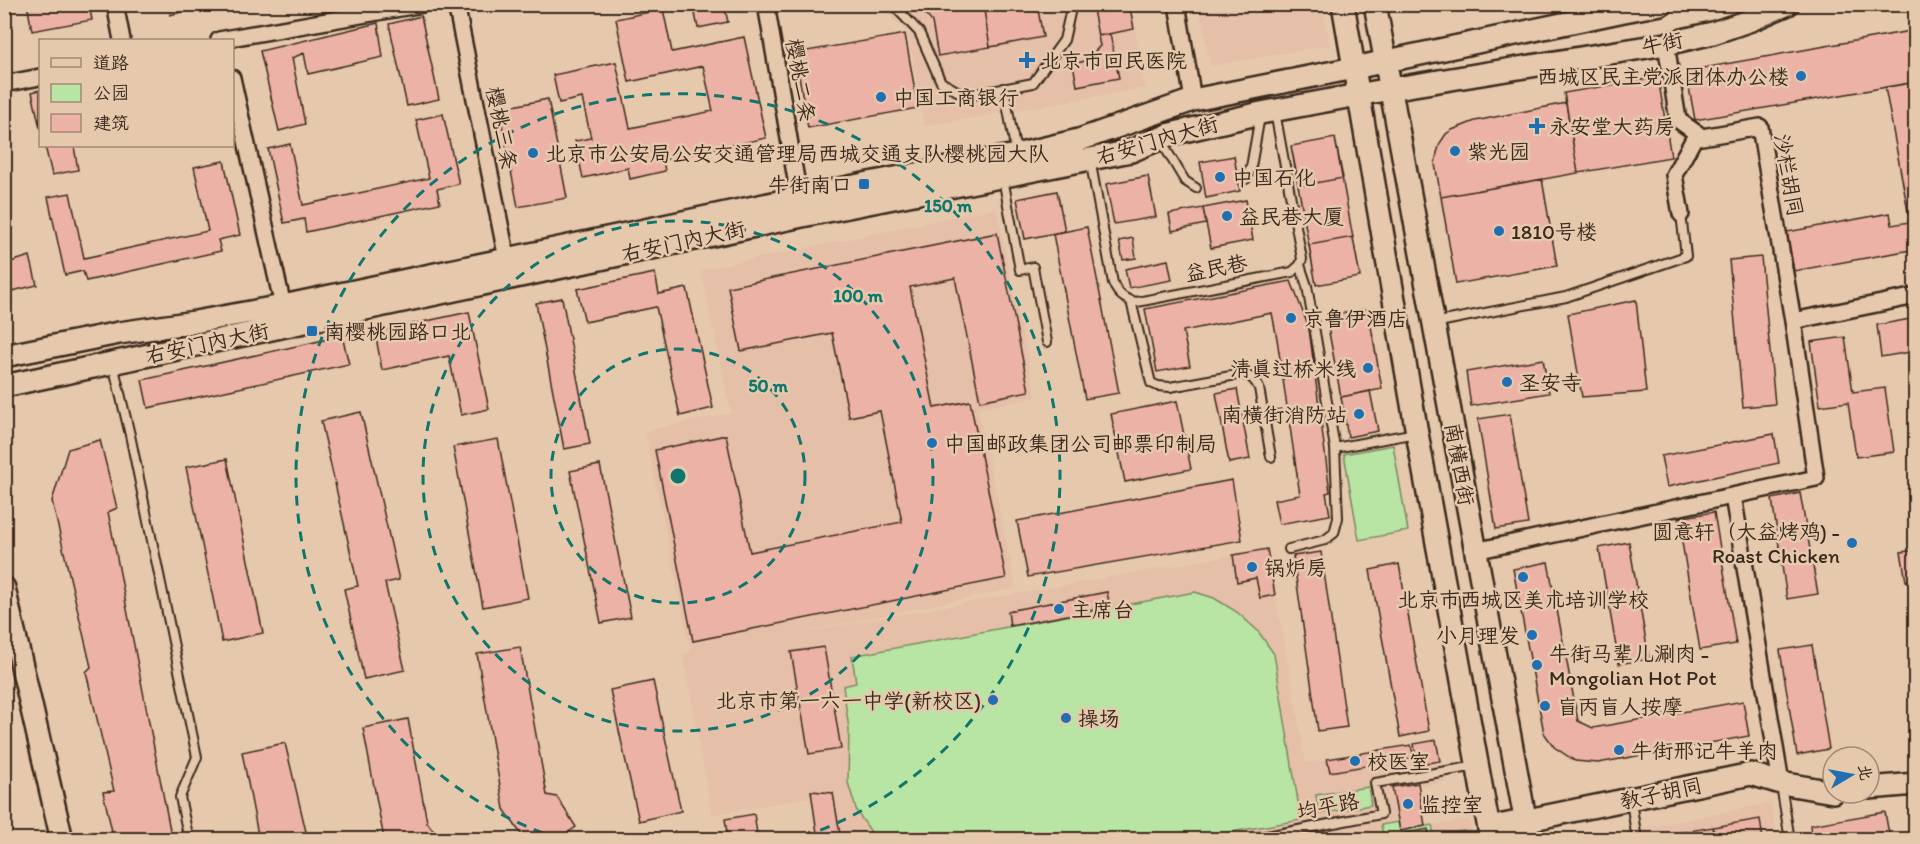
<svg xmlns="http://www.w3.org/2000/svg" width="1920" height="844" viewBox="0 0 1920 844" font-family="Itim,'LXGW WenKai TC',sans-serif">
  <style>
    .built { fill: #e5bfa8 }
    .green { fill: #b8e5a3; stroke: #7a8860; stroke-width: 1.5 }
    .building { fill: #ecb2a5; stroke: #3b2a1e; stroke-width: 1.5 }
    .lines { fill: none; stroke-linecap: round; stroke-linejoin: round }
    .lane-casing { stroke: #3b2a1e; stroke-width: 12 }
    .street-casing { stroke: #3b2a1e; stroke-width: 20 }
    .secondary-casing { stroke: #3b2a1e; stroke-width: 26 }
    .lane { stroke: #e6c9ad; stroke-width: 8 }
    .street { stroke: #e6c9ad; stroke-width: 15 }
    .secondary { stroke: #e6c9ad; stroke-width: 21 }
    .ring { fill: none; stroke: #0f766e; stroke-width: 3; stroke-dasharray: 10 8 }
    .poi-dot { fill: #1f6fb2; stroke: #e6c9ad; stroke-width: 2 }
    .labels { text-anchor: middle; dominant-baseline: central; stroke-width: 5; stroke-linejoin: round; paint-order: stroke }
    .street-label { font-size: 21px; fill: #3b2a1e; stroke: #e6c9ad }
    .poi-label { font-size: 21px; fill: #3b2a1e; stroke: #e6c9ad; text-anchor: start }
    .centre { fill: #0f766e; stroke: #e6c9ad; stroke-width: 3 }
    .ring-label { font-size: 18px; text-anchor: middle; font-weight: bold; fill: #0f766e; stroke: #e6c9ad; stroke-width: 5; stroke-linejoin: round; paint-order: stroke }
  </style>
  <rect width="100%" height="100%" fill="#e6c9ad"/>
  <filter id="ink" filterUnits="userSpaceOnUse"><feTurbulence type="fractalNoise" baseFrequency=".0167" numOctaves="2"/><feDisplacementMap in="SourceGraphic" scale="12" xChannelSelector="R" yChannelSelector="G"/><feConvolveMatrix kernelMatrix="1 2 1 2 8 2 1 2 1" color-interpolation-filters="sRGB"/></filter>
  <g filter="url(#ink)">
    <!-- built -->
    <path class="built" d="M877,5H1131L1145,88L924,126L908,32Z
      M1199,5H1323L1330,45L1210,66Z
      M996,208L1036,397L978,409L1016,588L792,634L1267,549L1306,763L1411,745L1415,767L1442,763L1445,782L1418,786L1425,826L1470,819L1473,839H841L832,793L712,815L683,654L691,653L645,431L731,413L701,270Z
      M1771,803L1777,839L1582,840Z"/>
    <!-- green -->
    <path class="green" d="M1393,445L1408,531L1359,540L1344,454Z
      M1195,592L1214,598L1237,612L1258,631L1274,654L1301,820L1190,839H876L857,812L848,783L849,729L843,686L856,683L852,656Z
      M1368,787L1371,805L1319,814L1316,795Z
      M1398,822L1400,831L1432,825L1435,839H1384L1381,825Z
      M1464,831L1465,839H1438V836Z"/>
    <!-- building -->
    <path class="building" d="M27,4H89L92,20L32,31Z
      M168,4H211L170,15Z
      M693,4H724L728,22L698,28Z
      M917,4H983L990,47L938,56L932,22Z
      M983,4H1037L1043,37L990,47Z
      M1092,4H1122L1123,8L1130,7L1134,29L1098,36Z
      M663,9L672,52L744,37L766,138L663,160L665,171L630,179L628,168L583,178L575,141L591,138L582,98L559,103L553,75L616,62L630,128L713,111L703,66L629,82L616,19Z
      M421,16L439,99L407,106L389,24Z
      M378,23L383,57L308,74L304,53L292,58L305,124L279,131L260,51Z
      M1916,30V82L1695,120L1686,71Z
      M905,34L918,108L808,128L795,53Z
      M1110,34L1119,78L1077,86L1073,64L1085,61L1100,46L1098,36Z
      M1658,77L1671,157L1578,173L1564,93Z
      M1916,82V249L1794,271L1787,232L1890,213L1892,225L1910,222L1885,87Z
      M40,90V128L32,92Z
      M548,99L567,198L518,207L499,109Z
      M1566,103L1578,173L1441,197L1435,164L1437,153L1440,143L1446,134L1452,130L1475,121Z
      M443,114L459,184L437,189L440,203L306,232L304,219L284,223L268,149L290,144L303,205L429,178L416,120Z
      M1335,138L1360,277L1316,285L1291,146Z
      M1335,138L1343,178L1299,186L1291,146Z
      M45,146H74L78,170L52,175Z
      M1234,156L1240,191L1206,198L1200,162Z
      M224,161L240,235L218,240L221,251L86,281L83,271L65,275L48,197L70,193L84,258L208,231L194,167Z
      M1148,176L1156,217L1114,224L1106,184Z
      M1542,179L1557,266L1456,284L1441,197Z
      M1057,191L1065,231L1025,239L1017,199Z
      M1246,200L1253,240L1211,248L1203,208Z
      M1203,208L1206,224L1172,231L1169,214Z
      M1087,227L1119,393L1085,399L1053,234Z
      M997,233L1029,391L980,401L955,278L910,287L934,408L970,401L1006,578L693,641L655,450L726,435L750,552L902,522L880,411L849,417L832,333L741,351L728,287Z
      M1353,237L1360,277L1316,285L1309,245Z
      M1133,238L1136,258L1123,260L1119,241Z
      M30,256L37,285L4,293V264Z
      M1761,257L1775,404L1743,407L1729,260Z
      M1168,260L1172,280L1129,288L1125,269Z
      M655,273L659,294L687,288L713,408L680,416L656,307L585,322L577,289Z
      M1291,281L1309,328L1330,492L1326,493L1330,515L1279,524L1274,500L1300,495L1277,339L1272,313L1183,331L1190,366L1157,372L1145,309Z
      M562,298L590,444L564,449L536,303Z
      M1636,300L1646,392L1582,397L1568,314Z
      M1368,309L1382,389L1341,397L1326,316Z
      M469,312L489,409L461,415L449,356L382,370L375,332Z
      M1916,318V351L1881,357L1877,325Z
      M342,336L349,364L148,408L142,380Z
      M1845,337L1853,392L1885,388L1894,452L1856,457L1848,402L1820,406L1811,342Z
      M1543,359L1549,393L1471,406L1466,372Z
      M1237,389L1250,459L1229,463L1216,393Z
      M1370,391L1378,431L1348,437L1341,397Z
      M1177,401L1191,469L1125,482L1111,414Z
      M361,412L399,580L385,583L405,670L364,679L344,589L358,586L321,421Z
      M1510,414L1528,524L1496,529L1478,419Z
      M1774,434L1779,463L1667,487L1661,456Z
      M498,439L528,598L483,607L453,447Z
      M100,440L117,508L108,512L172,840H114L103,792L114,791L86,672L91,667L52,501L68,449Z
      M227,459L263,633L222,642L186,467Z
      M600,465L631,617L601,623L570,471Z
      M1916,467V500L1911,468Z
      M1232,480L1242,540L1028,577L1017,521Z
      M1800,493L1818,594L1787,599L1772,499Z
      M1714,512L1736,644L1700,650L1678,518Z
      M1629,542L1649,659L1619,664L1599,548Z
      M1267,549L1275,595L1260,598L1256,578L1237,582L1233,555Z
      M1916,550V579L1906,581L1901,552Z
      M1321,552L1347,727L1318,731L1293,556Z
      M1548,562L1578,721L1593,728L1743,701L1749,736L1598,763L1575,761L1554,747L1544,733L1513,569Z
      M1399,564L1429,731L1400,737L1370,570Z
      M1107,592L1110,607L1010,626L1008,611Z
      M1812,645L1829,749L1797,755L1780,650Z
      M520,647L547,795L557,797L576,827L557,840H525L504,809L477,654Z
      M824,647L841,749L809,754L791,652Z
      M653,681L681,811L639,821L610,690Z
      M408,719L427,822L440,840L384,839L363,728Z
      M1436,740L1440,761L1417,765L1414,744Z
      M285,743L308,840H259L242,752Z
      M1411,745L1414,758L1383,763L1380,750Z
      M1380,750L1383,763L1330,772L1327,759Z
      M1418,783L1425,826L1400,831L1392,787Z
      M811,791L833,793L841,840H818Z
      M1885,812L1890,840H1812L1810,825Z
      M754,814L758,840H728L725,819Z
      M1760,819L1763,840H1715L1713,827Z
      M1713,827L1715,840H1653L1652,837Z
      M1428,829L1430,840H1396L1395,835Z
      M1353,835V840H1327V839Z"/>
    <g class="lines">
      <defs>
        <path id="lane" d="M899,11L919,32L941,82L966,96L1033,83L1064,40L1072,4
          M1004,88L1016,153
          M1161,141L1185,181L1196,188
          M1090,159L1113,283C1118,295 1125,300 1137,302L1292,272L1300,265L1302,259L1275,112
          M1003,178L1020,270L1033,267L1047,342
          M1246,179L1251,167L1260,116
          M1131,301L1151,383L1158,386L1170,387L1242,374C1251,376 1255,380 1259,388L1271,457
          M1434,323L1566,297L1686,256L1681,214
          M113,364L130,435L197,757L180,797L189,840
          M1335,448L1416,433
          M1289,549L1325,540L1334,533L1338,518L1335,448L1307,286L1300,265
          M1781,785L1790,840
          M1631,801L1637,840
          M1246,840L1381,814L1375,783L1477,766"/>
        <path id="street" d="M115,4L122,40
          M456,4L507,259
          M766,4L799,197
          M1177,4L1193,100
          M219,40L423,4
          M232,78L283,306
          M4,84L40,77
          M1681,214L1674,175L1697,133
          M1793,321L1916,296
          M1733,496L1781,783
          M1475,551L1816,478L1793,321L1760,127L1702,137L1678,120L1666,44"/>
        <path id="secondary" d="M1343,4L1417,433L1491,840
          M1375,4L1529,840
          M4,356L119,333L195,322L283,306L864,184L1016,155L1079,140L1193,100L1354,68L1624,11L1661,4
          M4,386L802,216L1131,151L1171,134L1261,113L1390,89L1666,44L1713,33L1751,20L1788,4
          M4,588L62,840
          M1869,788L1916,784
          M1489,828L1751,774L1781,783L1833,792"/>
      </defs>
      <!-- lane casing -->
      <use href="#lane" class="lane-casing"/>
      <!-- street casing -->
      <use href="#street" class="street-casing"/>
      <!-- secondary casing -->
      <use href="#secondary" class="secondary-casing"/>
      <!-- lane -->
      <use href="#lane" class="lane"/>
      <!-- street -->
      <use href="#street" class="street"/>
      <!-- secondary -->
      <use href="#secondary" class="secondary"/>
    </g>
  </g>
  <!-- distance rings -->
  <g class="ring">
    <circle cx="678" cy="476" r="127"/>
    <circle cx="678" cy="476" r="255"/>
    <path d="M560 839A382 382 0 1 1 796 839"/>
  </g>
  <!-- markers -->
  <g class="poi-dot">
    <path d="M1024 51h6v6h6v6h-6v6h-6v-6h-6v-6h6z"/>
    <circle cx="1801" cy="76" r="6"/>
    <circle cx="881" cy="97" r="6"/>
    <path d="M1534 117h6v6h6v6h-6v6h-6v-6h-6v-6h6z"/>
    <circle cx="1455" cy="151" r="6"/>
    <circle cx="533" cy="153" r="6"/>
    <circle cx="1220" cy="177" r="6"/>
    <rect x="858" y="178" width="12" height="12" rx="3"/>
    <circle cx="1227" cy="216" r="6"/>
    <circle cx="1499" cy="231" r="6"/>
    <circle cx="1291" cy="318" r="6"/>
    <rect x="306" y="325" width="12" height="12" rx="3"/>
    <circle cx="1368" cy="368" r="6"/>
    <circle cx="1507" cy="382" r="6"/>
    <circle cx="1359" cy="414" r="6"/>
    <circle cx="932" cy="443" r="6"/>
    <circle cx="1852" cy="543" r="6"/>
    <circle cx="1252" cy="567" r="6"/>
    <circle cx="1523" cy="577" r="6"/>
    <circle cx="1059" cy="609" r="6"/>
    <circle cx="1532" cy="635" r="6"/>
    <circle cx="1537" cy="665" r="6"/>
    <circle cx="993" cy="700" r="6"/>
    <circle cx="1545" cy="706" r="6"/>
    <circle cx="1066" cy="718" r="6"/>
    <circle cx="1619" cy="750" r="6"/>
    <circle cx="1355" cy="761" r="6"/>
    <circle cx="1408" cy="804" r="6"/>
  </g>
  <g class="labels">
    <!-- street labels -->
    <g class="street-label">
      <text transform="translate(1662 43) rotate(-11)">牛街</text>
      <text transform="translate(801 80) rotate(80)">樱桃二条</text>
      <text transform="translate(502 128) rotate(79)">樱桃三条</text>
      <text transform="translate(1157 140) rotate(-16)">右安门内大街</text>
      <text transform="translate(1789 175) rotate(80)">沙栏胡同</text>
      <text transform="translate(683 241) rotate(-12)">右安门内大街</text>
      <text transform="translate(1216 268) rotate(-11)">益民巷</text>
      <text transform="translate(207 343) rotate(-12)">右安门内大街</text>
      <text transform="translate(1460 464) rotate(80)">南横西街</text>
      <text transform="translate(1661 793) rotate(-12)">教子胡同</text>
      <text transform="translate(1328 806) rotate(-11)">均平路</text>
    </g>
    <!-- poi labels -->
    <g class="poi-label">
      <text x="1040" y="60">北京市回民医院</text>
      <text x="1789" y="76" text-anchor="end">西城区民主党派团体办公楼</text>
      <text x="893" y="97">中国工商银行</text>
      <text x="1549" y="126">永安堂大药房</text>
      <text x="1467" y="151">紫光园</text>
      <text x="545" y="153">北京市公安局公安交通管理局西城交通支队樱桃园大队</text>
      <text x="1232" y="177">中国石化</text>
      <text x="852" y="184" text-anchor="end">牛街南口</text>
      <text x="1239" y="216">益民巷大厦</text>
      <text x="1511" y="231">1810号楼</text>
      <text x="1303" y="318">京鲁伊酒店</text>
      <text x="324" y="331">南樱桃园路口北</text>
      <text x="1356" y="368" text-anchor="end">清真过桥米线</text>
      <text x="1519" y="382">圣安寺</text>
      <text x="1347" y="414" text-anchor="end">南横街消防站</text>
      <text x="944" y="443">中国邮政集团公司邮票印制局</text>
      <text x="1840" y="531" text-anchor="end">圆意轩（大益烤鸡) -<tspan x="1840" dy="24">Roast Chicken</tspan></text>
      <text x="1264" y="567">锅炉房</text>
      <text x="1523" y="599" text-anchor="middle">北京市西城区美术培训学校</text>
      <text x="1071" y="609">主席台</text>
      <text x="1520" y="635" text-anchor="end">小月理发</text>
      <text x="1549" y="653">牛街马辈儿涮肉 -<tspan x="1549" dy="24">Mongolian Hot Pot</tspan></text>
      <text x="981" y="700" text-anchor="end">北京市第一六一中学(新校区)</text>
      <text x="1557" y="706">盲丙盲人按摩</text>
      <text x="1078" y="718">操场</text>
      <text x="1631" y="750">牛街邢记牛羊肉</text>
      <text x="1367" y="761">校医室</text>
      <text x="1420" y="804">监控室</text>
    </g>
  </g>
  <circle cx="678" cy="476" r="9" class="centre"/>
  <g class="ring-label">
    <text x="948" y="212">150 m</text>
    <text x="858" y="302">100 m</text>
    <text x="768" y="392">50 m</text>
  </g>
  <!-- margin -->
  <rect width="1920" height="844" fill="none" stroke="#e6c9ad" stroke-width="24"/>
  <rect x="12" y="12" width="1896" height="820" fill="none" stroke="#3b2a1e" stroke-width="2" filter="url(#ink)"/>
  <!-- legend -->
  <rect x="39" y="39" width="195" height="108" fill="#e6c9ad" stroke="#a28974" stroke-width="1.5"/>
  <rect x="51" y="58" width="30" height="9" fill="#e6c9ad" stroke="#a28974" stroke-width="1.5"/>
  <text x="93" y="69" font-size="18" fill="#3b2a1e">道路</text>
  <rect x="51" y="84" width="30" height="18" fill="#b8e5a3" stroke="#a28974" stroke-width="1.5"/>
  <text x="93" y="99" font-size="18" fill="#3b2a1e">公园</text>
  <rect x="51" y="114" width="30" height="18" fill="#ecb2a5" stroke="#a28974" stroke-width="1.5"/>
  <text x="93" y="129" font-size="18" fill="#3b2a1e">建筑</text>
  <!-- north arrow -->
  <g transform="translate(1851 775) rotate(80)"><circle r="28" fill="#e6c9ad" stroke="#a28974" stroke-width="1.5"/>
  <path d="M0-4.5L10 22L0 15L-10 22Z" fill="#1f6fb2"/>
  <text y="-9" font-size="16" font-weight="bold" text-anchor="middle" fill="#3b2a1e">北</text>
  </g>
</svg>
